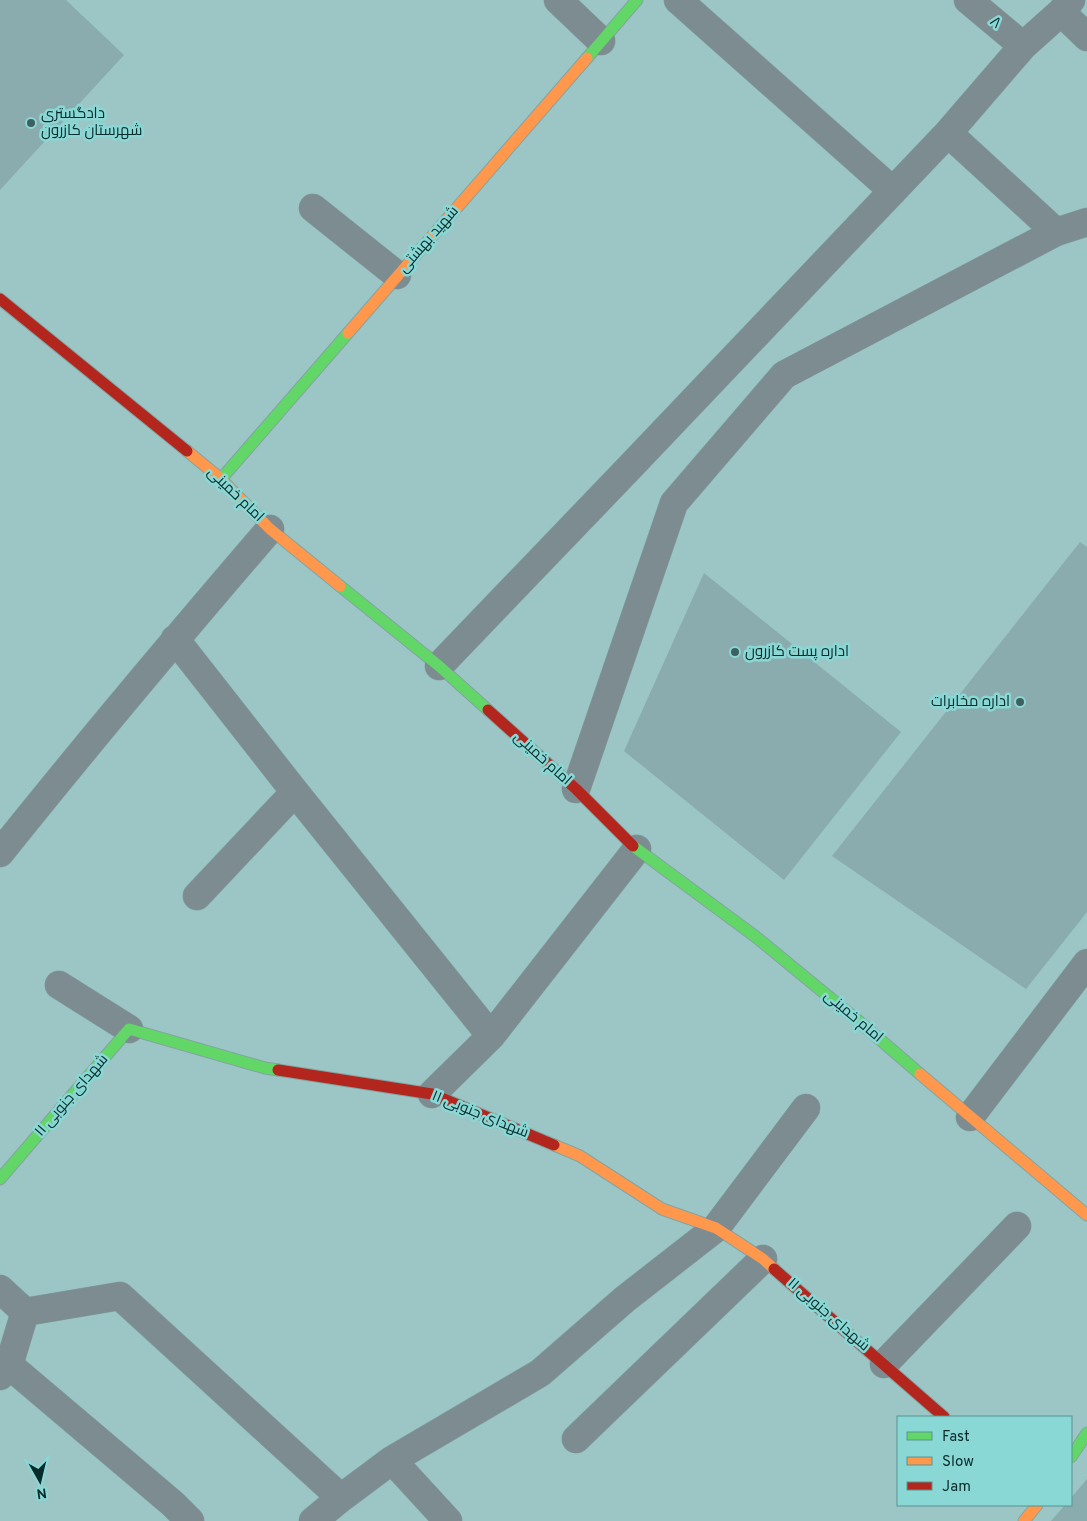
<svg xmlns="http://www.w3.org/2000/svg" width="1087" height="1521" viewBox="0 0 1087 1521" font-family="Overpass,Cairo,sans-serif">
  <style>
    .building { fill: #8aacae }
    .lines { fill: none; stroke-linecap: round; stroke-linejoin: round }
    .street-casing { stroke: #82a4a3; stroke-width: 29 }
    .fast-casing { stroke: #82a4a3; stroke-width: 13 }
    .slow-casing { stroke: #82a4a3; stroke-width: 13 }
    .jam-casing { stroke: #82a4a3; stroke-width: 13 }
    .street { stroke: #7d8c91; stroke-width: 28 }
    .fast { stroke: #63d668; stroke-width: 11 }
    .slow { stroke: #ff974d; stroke-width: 11 }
    .jam { stroke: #b3261e; stroke-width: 11 }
    .poi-dot { fill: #3c6160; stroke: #8ad8d5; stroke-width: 2 }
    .labels { text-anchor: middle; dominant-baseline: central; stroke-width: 5; stroke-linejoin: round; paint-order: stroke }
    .street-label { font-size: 15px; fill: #092b2a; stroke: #8ad8d5 }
    .poi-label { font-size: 15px; fill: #092b2a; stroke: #8ad8d5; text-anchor: start }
  </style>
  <rect width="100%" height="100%" fill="#9cc6c5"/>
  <!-- building -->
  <path class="building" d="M0,0H66L124,55L0,190Z
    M1080,542L1087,547V912L1026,989L832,856Z
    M704,573L901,732L784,880L624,751Z
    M1087,1479V1521H1051L1065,1505H1071V1498Z"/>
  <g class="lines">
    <defs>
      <path id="street" d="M558,0L601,41
        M678,0L893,191
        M968,0L1023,46
        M1061,12L1087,37
        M948,133L1056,232
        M313,208L397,275
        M175,639L295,792L491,1036
        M439,666L631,466L948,133L1023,46L1061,12L1071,0
        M576,789L674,503L784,375L1056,232L1087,222
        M0,853C88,743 178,636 270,529
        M197,896L295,792
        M59,985L129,1029
        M432,1094L491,1036L637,849
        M970,1117L1087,963
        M0,1289L25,1312L9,1365L0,1376
        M25,1312L120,1296L341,1498L392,1460
        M884,1364L1017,1226
        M9,1365L173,1504L190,1521
        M576,1439L763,1259
        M313,1521L341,1498
        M448,1521L392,1460L540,1373L625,1299L716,1228L806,1108"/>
      <path id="fast" d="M587,58L637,0
        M221,479L348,333
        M340,586L439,666L488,710
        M633,846L756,937L862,1024L920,1074
        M0,1179L129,1029L265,1068L278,1070
        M1071,1457L1087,1433"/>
      <path id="slow" d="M348,333L587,58
        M187,451L221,479L270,529L340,586
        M920,1074L1087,1215
        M554,1145L580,1156L662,1209L716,1228L763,1259L774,1269
        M1024,1521L1037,1505"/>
      <path id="jam" d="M0,299L187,451
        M488,710L576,789L633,846
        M278,1070L432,1094L554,1145
        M774,1269L944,1417"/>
    </defs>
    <!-- street casing -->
    <use href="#street" class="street-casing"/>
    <!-- fast casing -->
    <use href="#fast" class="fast-casing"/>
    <!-- slow casing -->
    <use href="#slow" class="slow-casing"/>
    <!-- jam casing -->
    <use href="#jam" class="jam-casing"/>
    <!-- street -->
    <use href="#street" class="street"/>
    <!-- fast -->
    <use href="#fast" class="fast"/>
    <!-- slow -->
    <use href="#slow" class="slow"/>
    <!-- jam -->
    <use href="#jam" class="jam"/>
  </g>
  <!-- markers -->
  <g class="poi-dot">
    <circle cx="31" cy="123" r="5"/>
    <circle cx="735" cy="652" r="5"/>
    <circle cx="1020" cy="702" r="5"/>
  </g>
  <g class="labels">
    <!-- street labels -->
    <g class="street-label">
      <text transform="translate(995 23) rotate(40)">۸</text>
      <text transform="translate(429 240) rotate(-49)">شهید بهشتی</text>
      <text transform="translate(235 495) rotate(44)">امام خمینی</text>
      <text transform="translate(542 759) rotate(42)">امام خمینی</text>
      <text transform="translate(853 1017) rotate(40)">امام خمینی</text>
      <text transform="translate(72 1096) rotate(-49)">۱۱ شهدای جنوبی</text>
      <text transform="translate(480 1115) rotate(22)">۱۱ شهدای جنوبی</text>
      <text transform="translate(828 1315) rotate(41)">۱۱ شهدای جنوبی</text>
    </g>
    <!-- poi labels -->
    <g class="poi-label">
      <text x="41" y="114">دادگستری<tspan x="41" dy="17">شهرستان کازرون</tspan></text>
      <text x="745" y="652">اداره پست کازرون</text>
      <text x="1010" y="702" text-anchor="end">اداره مخابرات</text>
    </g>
  </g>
  <!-- legend -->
  <rect x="897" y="1416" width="175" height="90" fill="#8ad8d5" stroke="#569391"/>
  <rect x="907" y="1432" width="25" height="8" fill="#63d668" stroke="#569391"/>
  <text x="942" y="1441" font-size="15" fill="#092b2a">Fast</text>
  <rect x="907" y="1457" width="25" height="8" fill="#ff974d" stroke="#569391"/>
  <text x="942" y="1466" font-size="15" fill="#092b2a">Slow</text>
  <rect x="907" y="1482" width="25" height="8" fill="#b3261e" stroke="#569391"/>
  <text x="942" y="1491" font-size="15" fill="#092b2a">Jam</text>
  <!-- north arrow -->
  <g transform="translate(40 1481) rotate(172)" stroke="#8ad8d5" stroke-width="4" paint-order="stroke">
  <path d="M0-4L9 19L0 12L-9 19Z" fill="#092b2a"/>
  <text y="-8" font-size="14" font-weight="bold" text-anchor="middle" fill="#092b2a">N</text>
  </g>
</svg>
